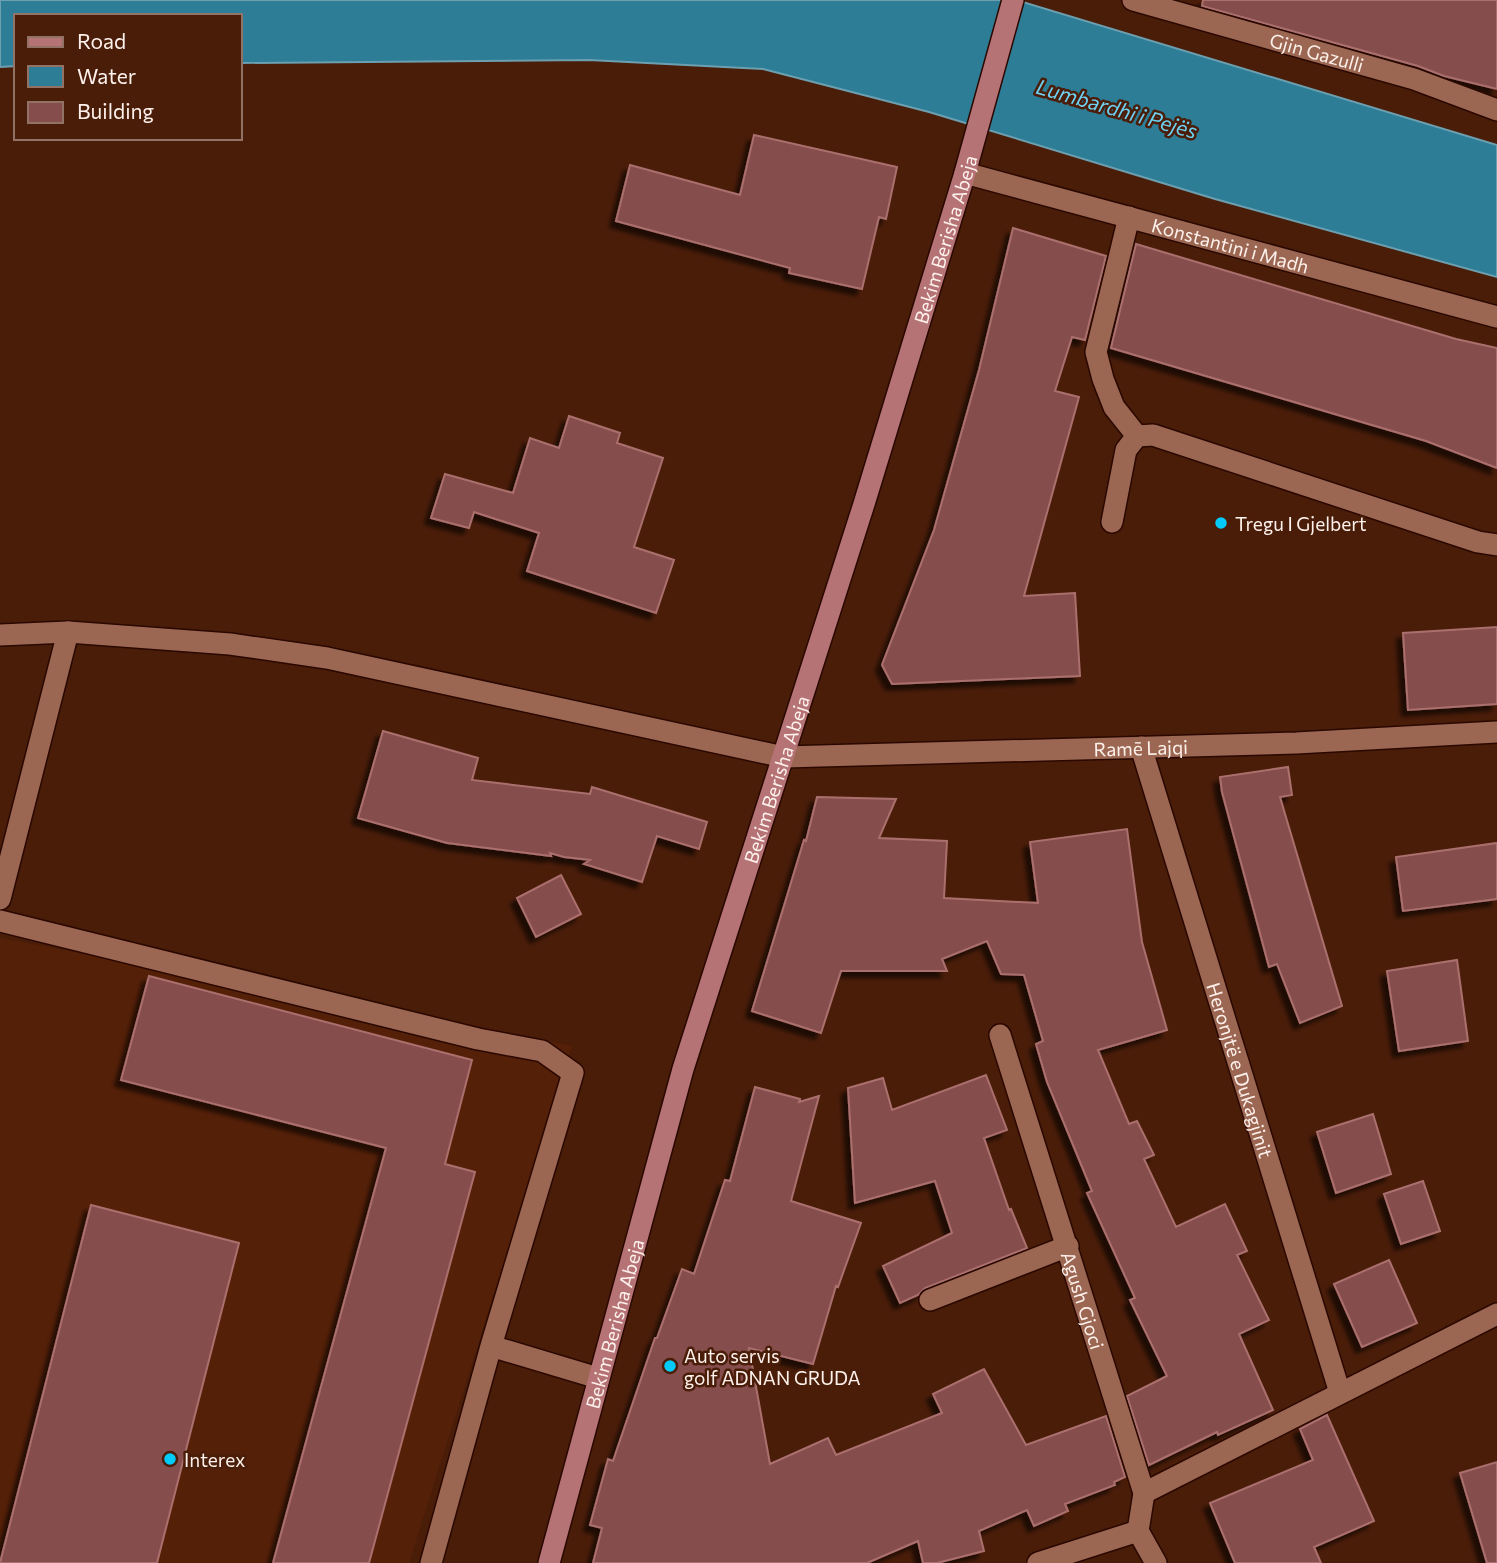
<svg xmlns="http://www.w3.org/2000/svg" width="1497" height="1563" viewBox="0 0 1497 1563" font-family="Commissioner,sans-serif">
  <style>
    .built { fill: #552008 }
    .water { fill: #2d7d96; stroke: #6ca0b0; stroke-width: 2 }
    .building { fill: #854d4c; stroke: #ab706e; stroke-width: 2; filter: url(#shadow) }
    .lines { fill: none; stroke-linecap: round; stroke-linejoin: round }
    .lane-casing { stroke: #2a0800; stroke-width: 24 }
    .street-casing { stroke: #2a0800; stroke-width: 24 }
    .secondary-casing { stroke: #2a0800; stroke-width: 24 }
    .lane { stroke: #9c6752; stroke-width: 21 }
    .street { stroke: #9c6752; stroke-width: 21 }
    .secondary { stroke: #b57376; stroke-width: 21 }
    .poi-dot { fill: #03cbf9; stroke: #4a1d09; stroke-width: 2.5 }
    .labels { text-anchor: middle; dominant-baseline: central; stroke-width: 5; stroke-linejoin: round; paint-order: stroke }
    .street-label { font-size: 19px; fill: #fef1ec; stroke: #4a1d09 }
    .poi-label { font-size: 19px; fill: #fef1ec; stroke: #4a1d09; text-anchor: start }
    .water-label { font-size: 21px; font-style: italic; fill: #6ed0f1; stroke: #4a1d09 }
  </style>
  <defs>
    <filter id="shadow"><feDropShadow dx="-6" dy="6" stdDeviation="2" flood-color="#0009"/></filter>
  </defs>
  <rect width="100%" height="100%" fill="#4a1d09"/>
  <!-- built -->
  <path class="built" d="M0,938L572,1046L409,1563H0Z"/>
  <!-- water -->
  <path class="water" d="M0,0H1016L1497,145V277L1215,199L929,112L763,69L589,60L240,63V16H16V66L0,67Z"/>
  <!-- building -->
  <path class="building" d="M1203,0H1497V89L1444,76L1418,66L1202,6Z
    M754,135L897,167L886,219L879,217L862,289L789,273L790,268L616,221L630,165L740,195Z
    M1013,228L1106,256L1085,340L1072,337L1055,391L1079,397L1024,596L1075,593L1080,676L892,684L882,665L934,530L979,370Z
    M1136,244L1456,339L1497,348V468L1426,441L1111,348Z
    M569,416L620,433L617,443L663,458L634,547L674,560L656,613L527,571L539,533L474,512L469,528L431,518L445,474L513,493L530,438L559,448Z
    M1497,627V704L1408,710L1403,633Z
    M383,731L478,758L472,780L590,794L592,787L707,822L699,849L657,836L642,882L584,864L590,860L564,857L550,853L551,856L447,843L358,818Z
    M1288,767L1292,795L1280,797L1342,1006L1300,1023L1277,964L1269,967L1222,792L1220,777Z
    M817,797L896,799L879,838L947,841L944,898L1038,903L1030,842L1127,829L1142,942L1167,1030L1098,1050L1129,1124L1137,1121L1154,1155L1144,1159L1176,1227L1225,1204L1247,1251L1237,1255L1269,1320L1239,1334L1273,1410L1218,1435L1217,1432L1149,1465L1127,1396L1167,1376L1130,1300L1135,1298L1087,1193L1092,1191L1047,1082L1036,1044L1043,1041L1024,975L1001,974L987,941L942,959L947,971H841L821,1033L752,1011L804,840L806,841Z
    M1497,843V899L1403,911L1396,857Z
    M561,875L581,914L536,937L517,898Z
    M1457,960L1468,1041L1399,1051L1387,971Z
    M149,976L472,1060L445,1164L475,1172L369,1563H273L386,1148L121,1080Z
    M986,1075L1007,1130L984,1138L1009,1210L1011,1209L1027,1248L925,1288L918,1295L900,1303L883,1266L952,1233L935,1181L855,1203L848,1088L883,1078L892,1110Z
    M755,1087L800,1099L799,1102L819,1096L791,1201L861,1223L838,1287L836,1286L813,1364L749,1348L770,1464L828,1438L836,1455L942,1413L933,1394L984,1369L1026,1445L1106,1416L1125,1477L1114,1482L1115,1485L1065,1504L1068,1511L1034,1526L1027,1510L979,1531L984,1551L937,1563H923L918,1541L867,1563H593L602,1528L590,1525L608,1459L613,1461L655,1338H657L682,1269L694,1274L725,1180L730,1181Z
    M1373,1114L1391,1174L1336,1193L1317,1132Z
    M1423,1181L1440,1231L1401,1244L1384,1194Z
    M91,1205L239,1243L157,1563H0Z
    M1389,1260L1417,1323L1362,1347L1334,1284Z
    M1327,1415L1374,1521L1314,1547L1321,1563H1235L1210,1503L1313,1460L1300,1429Z
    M1497,1462V1563H1487L1460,1473Z"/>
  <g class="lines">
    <defs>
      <path id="lane" d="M1129,217L1096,352L1103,379L1114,407L1137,436
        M1112,522L1126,450L1137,436L1153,435L1478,542L1497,545
        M0,899L68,632
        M0,921L478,1039L542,1051L573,1073L491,1346L431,1563
        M930,1300L1068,1246
        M491,1346L598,1378"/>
      <g id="street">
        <path id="s1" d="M1133,0L1414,79L1497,110"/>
        <path id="s2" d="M965,173L1497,317"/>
        <path id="s3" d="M0,635L68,632L230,644L327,658L784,757L1296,743L1497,732"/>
        <path id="s4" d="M1141,747L1340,1393"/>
        <path id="s5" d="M1000,1035L1144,1493L1138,1531L1156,1563"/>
        <path d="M1144,1493L1497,1314"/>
        <path d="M1038,1563L1138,1531"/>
      </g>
      <g id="secondary">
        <path id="s6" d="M549,1563L683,1069L864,504L965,173L1013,0"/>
      </g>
    </defs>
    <!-- lane casing -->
    <use href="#lane" class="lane-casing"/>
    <!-- street casing -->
    <use href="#street" class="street-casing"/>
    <!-- secondary casing -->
    <use href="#secondary" class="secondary-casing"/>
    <!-- lane -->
    <use href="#lane" class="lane"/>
    <!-- street -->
    <use href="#street" class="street"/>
    <!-- secondary -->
    <use href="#secondary" class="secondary"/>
  </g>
  <!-- markers -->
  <g class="poi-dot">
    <circle cx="1221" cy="523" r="7"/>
    <circle cx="670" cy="1366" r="7"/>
    <circle cx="170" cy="1459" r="7"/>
  </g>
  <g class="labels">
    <!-- street labels -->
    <g class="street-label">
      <text stroke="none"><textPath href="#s1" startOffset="191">Gjin Gazulli</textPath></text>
      <text stroke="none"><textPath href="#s6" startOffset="1382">Bekim Berisha Abeja</textPath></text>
      <text stroke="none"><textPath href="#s2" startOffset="275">Konstantini i Madh</textPath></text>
      <text stroke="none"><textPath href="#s3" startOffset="1153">Ramē Lajqi</textPath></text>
      <text stroke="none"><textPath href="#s6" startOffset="816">Bekim Berisha Abeja</textPath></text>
      <text stroke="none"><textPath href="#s4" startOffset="338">Heronjtë e Dukagjinit</textPath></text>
      <text stroke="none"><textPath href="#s5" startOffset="278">Agush Gjoci</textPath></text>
      <text stroke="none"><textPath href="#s6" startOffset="248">Bekim Berisha Abeja</textPath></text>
    </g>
    <!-- poi labels -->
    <g class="poi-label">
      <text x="1235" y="523">Tregu I Gjelbert</text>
      <text x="684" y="1355">Auto servis<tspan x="684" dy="22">golf ADNAN GRUDA</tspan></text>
      <text x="184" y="1459">Interex</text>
    </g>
    <!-- water labels -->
    <g class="water-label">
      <text transform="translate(1117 108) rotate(16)">Lumbardhi i Pejës</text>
    </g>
  </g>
  <!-- legend -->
  <rect x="14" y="14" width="228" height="126" fill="#4a1d09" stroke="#927264" stroke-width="2"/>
  <rect x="28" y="37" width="35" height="10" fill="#b57376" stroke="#927264" stroke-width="2"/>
  <text x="77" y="49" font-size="21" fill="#fef1ec">Road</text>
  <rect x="28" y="66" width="35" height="21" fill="#2d7d96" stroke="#927264" stroke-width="2"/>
  <text x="77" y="84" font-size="21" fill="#fef1ec">Water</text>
  <rect x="28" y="102" width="35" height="21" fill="#854d4c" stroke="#927264" stroke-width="2"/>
  <text x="77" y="119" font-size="21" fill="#fef1ec">Building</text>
</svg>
